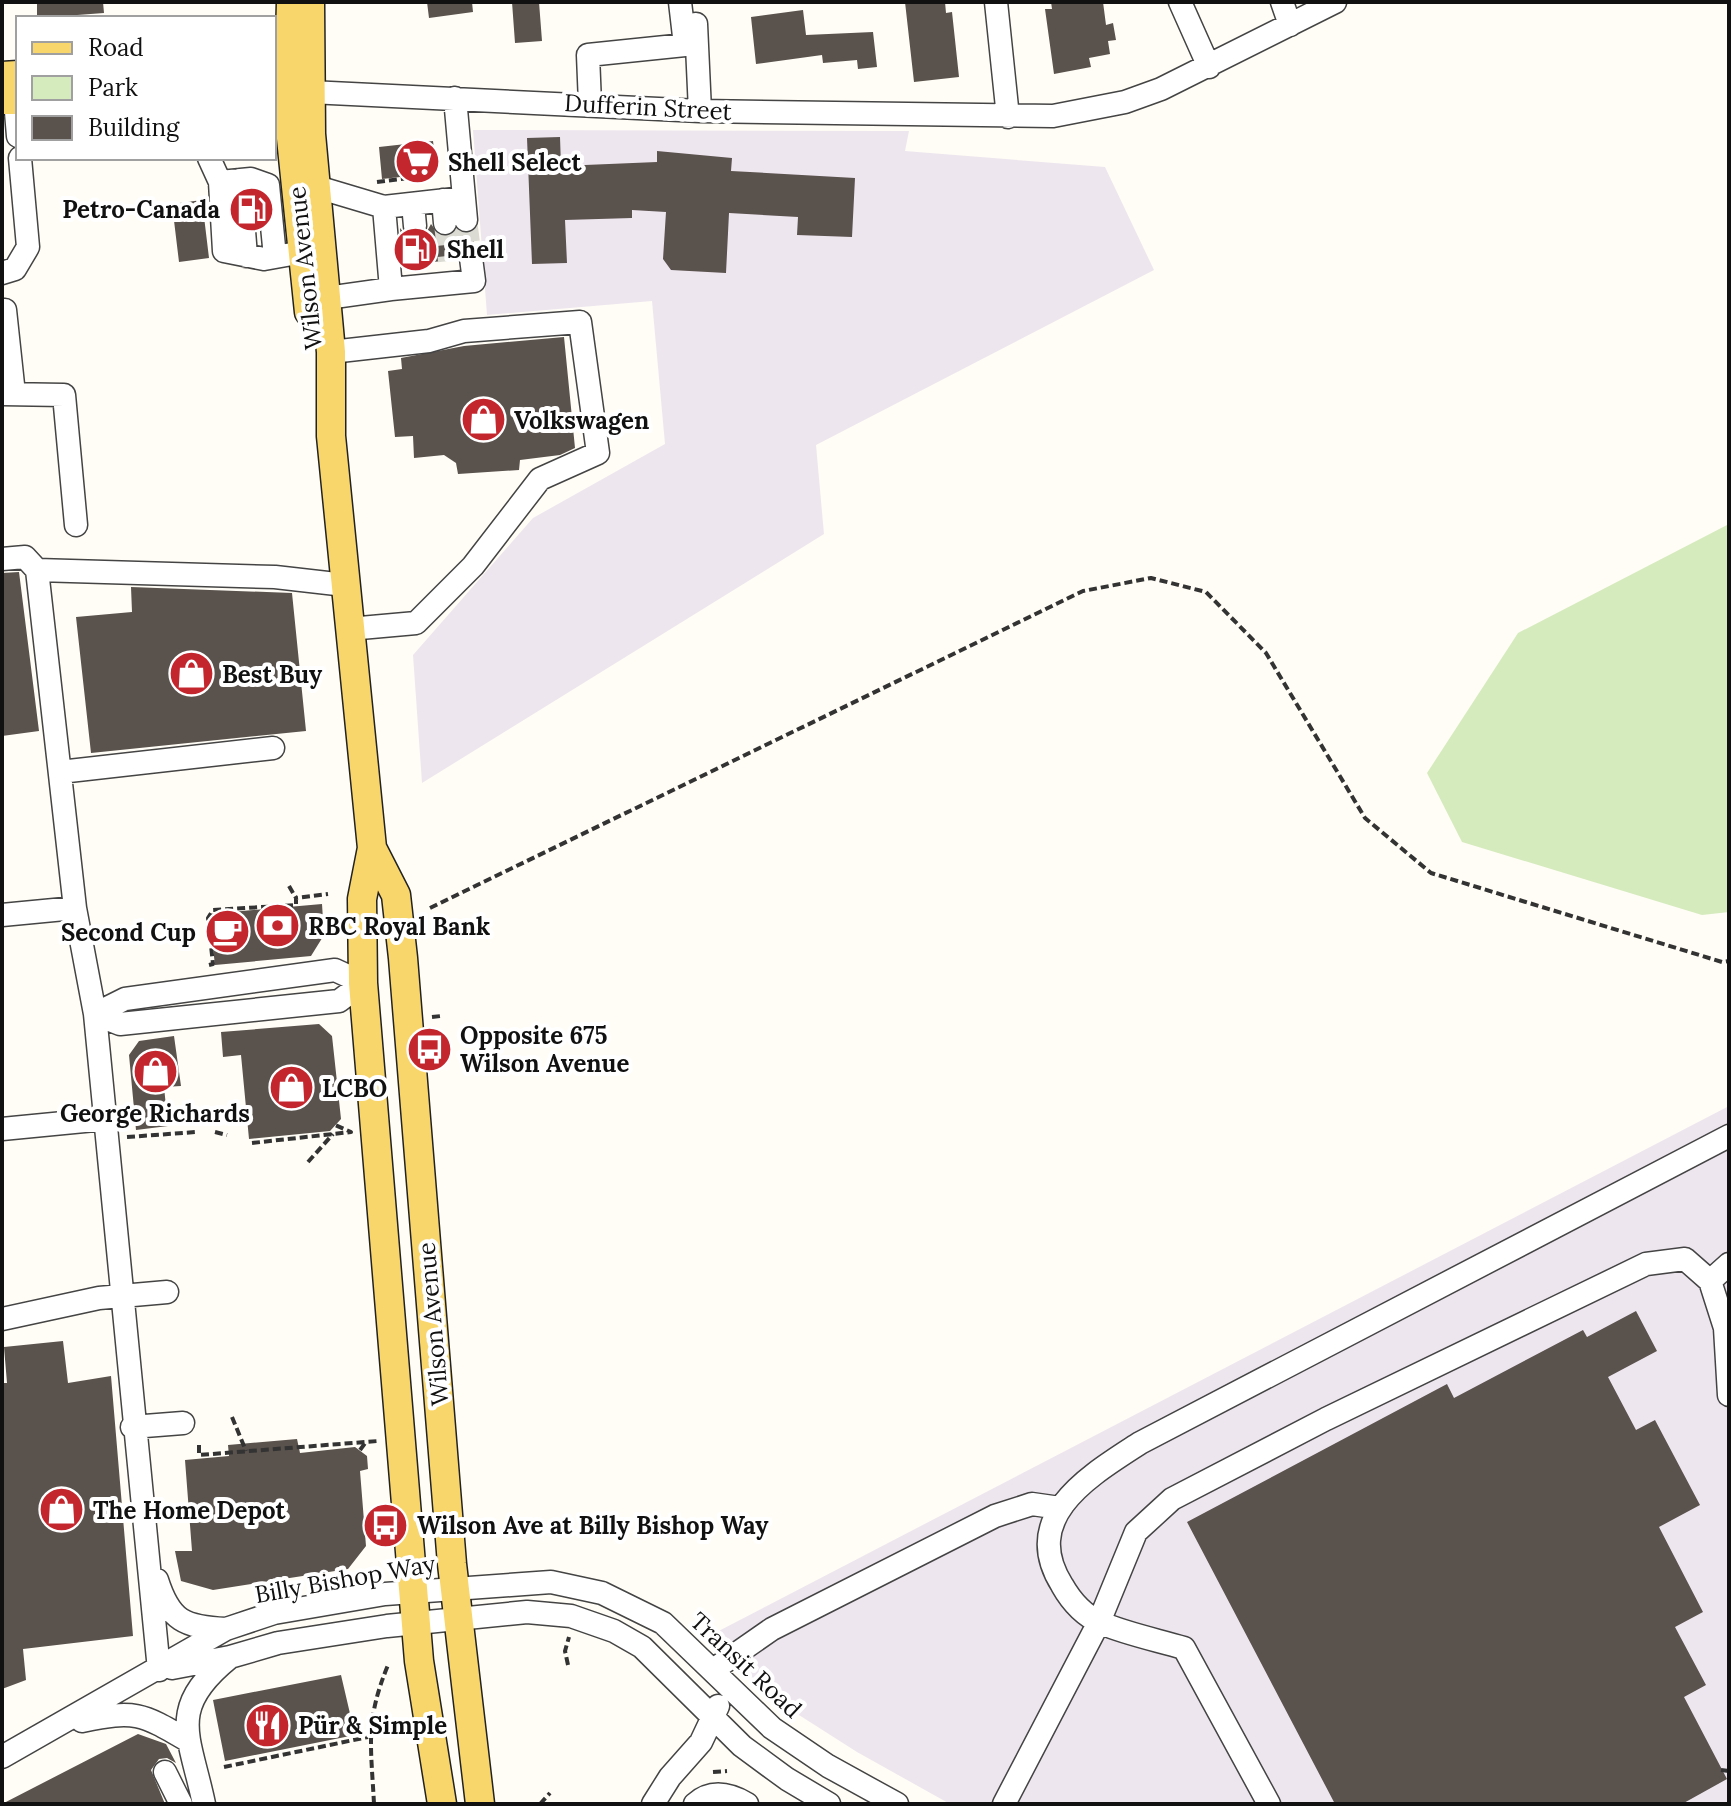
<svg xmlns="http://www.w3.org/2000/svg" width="1731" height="1806" viewBox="0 0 1731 1806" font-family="Lora,serif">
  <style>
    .industrial { fill: #eee6ef }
    .green { fill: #d5ebbd }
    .building { fill: #5a524d }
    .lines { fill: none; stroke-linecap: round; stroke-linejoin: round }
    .minor-tunnel { stroke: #dbdad3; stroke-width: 22; stroke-dasharray: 22 11; stroke-linecap: butt }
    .minor-casing { stroke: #444; stroke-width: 25 }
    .major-casing { stroke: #222; stroke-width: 31 }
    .path { stroke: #333; stroke-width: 4; stroke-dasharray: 8 4; stroke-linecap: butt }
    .minor { stroke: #fff; stroke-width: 22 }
    .major { stroke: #f9d66b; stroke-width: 28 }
    .labels { text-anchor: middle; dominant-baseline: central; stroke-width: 8; stroke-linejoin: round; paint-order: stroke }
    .street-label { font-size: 24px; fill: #111; stroke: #fff }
    .poi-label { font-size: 24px; font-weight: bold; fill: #111; stroke: #fff; text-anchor: start }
  </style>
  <rect width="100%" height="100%" fill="#fffdf5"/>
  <!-- industrial -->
  <path class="industrial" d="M473,130L909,131L905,151L1105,167L1154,270L816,445L824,534L422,783L413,655L533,518L665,444L652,301L487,315Z
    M1729,1106V1804H950L857,1752L766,1694L711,1635Z"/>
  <!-- green -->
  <path class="green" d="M1729,524V912L1702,915L1462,842L1427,773L1518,633Z"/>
  <!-- building -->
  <path class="building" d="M37,2H103L104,13L37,18Z
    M427,2H472L473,12L429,18Z
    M512,2H539L542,41L515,43Z
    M905,2H945L946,13L952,12L959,77L914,82Z
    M1051,2H1103L1106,25L1113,23L1116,40L1108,41L1110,54L1089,58L1091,67L1054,74L1045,9H1052Z
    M803,10L806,35L873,32L877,67L858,69L857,60L823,63L822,55L756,64L751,17Z
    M560,137L561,166L657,162V151L732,158L731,171L855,178L852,237L797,235L798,217L729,213L726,273L671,270L663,259L666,212L632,210V218L565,220L567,263L532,264L527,138Z
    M433,141L437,173L382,179L379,147Z
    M202,200L209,258L179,262L172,204Z
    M431,224L440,236L447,237L457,230L473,232L474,245L462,247L457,259L403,266L400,228L408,238L417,240L424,237Z
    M564,337L575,448L560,455L520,460L519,470L458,474L456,463L444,455L414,458L413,436L395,437L388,371L402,369L401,358L464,346Z
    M19,572L39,731L2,736V573Z
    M131,587L292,593L306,731L91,753L76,617L132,612Z
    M322,904L324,935L311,956L215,965L209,914Z
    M319,1024L332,1036L341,1119L330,1131L249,1139L241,1055L223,1057L221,1032Z
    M174,1036L181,1086L164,1087L168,1126L136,1130L129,1055L139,1041Z
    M1636,1311L1657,1351L1608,1377L1636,1430L1655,1420L1700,1505L1659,1527L1703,1612L1675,1627L1706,1685L1684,1697L1727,1779L1682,1804H1335L1187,1522L1447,1384L1454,1398L1583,1330L1587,1337Z
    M63,1341L68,1383L111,1376L133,1636L23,1649L26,1680L2,1689V1383H7L4,1347Z
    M297,1439L300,1453L355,1447L367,1456L368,1469L360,1471L366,1546L348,1569L213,1590L181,1581L175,1551H192L185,1460L229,1456L228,1445Z
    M341,1675L355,1735L225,1761L213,1700Z
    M138,1734L166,1744L176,1763L167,1758L159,1759L151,1770L165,1804H2Z"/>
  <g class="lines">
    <!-- minor-tunnel -->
    <path class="minor-tunnel" d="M466,220L471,258
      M445,223L449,261
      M415,226L418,264"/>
    <defs>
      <path id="minor" d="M996,2L1008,117
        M1180,2L1209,67
        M1282,2L1290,25
        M696,24L700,111
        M310,92L700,111L1053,116L1125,102L1161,89L1335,2
        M455,98L464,198
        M15,100L18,136
        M590,104L588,55L685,45L680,2
        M209,158L220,182L224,251L264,259L303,252
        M240,180L246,256
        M220,182L251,179L268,185L275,257
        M317,187L384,207L391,289L327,298
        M443,200L445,223
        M413,204L415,226
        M384,207L464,198L466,220
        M2,273L15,269L28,247L20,158
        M391,289L474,281L471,258
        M5,310L14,394
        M331,352L429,341L464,331L580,322L598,453L540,479L473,566L416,623L349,629
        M2,394L64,395L76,525
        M2,559L25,557L37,570L75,908L95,1014L159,1670
        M37,570L275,577L345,585
        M60,772L273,748
        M2,915L75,908
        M335,970L363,983L339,1001L120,1024L95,1014L125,999Z
        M2,1129L105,1119
        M1710,1281L1725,1328L1729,1395
        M2,1319L99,1298L167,1292
        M132,1427L183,1423
        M157,1580C170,1621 184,1627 226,1629
        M172,1668L230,1657L278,1643L387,1626L527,1612L571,1616L614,1631L642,1647L742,1746L787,1779L829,1804
        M713,1670L772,1629L995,1516L1032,1504L1060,1508
        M82,1721C135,1710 141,1713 187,1740
        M2,1757L226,1629L274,1613L385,1594L551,1582L602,1593L663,1623L772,1728L828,1766L897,1804
        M165,1772L181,1804
        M204,1804C190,1736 166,1709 229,1658
        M653,1804L670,1777L701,1742L718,1706
        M695,1804C712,1789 730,1794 747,1804
        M1004,1804L1099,1622L1136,1532L1172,1499L1326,1419L1646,1264L1685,1259L1710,1281L1729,1264
        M1269,1804L1184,1648C1157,1640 1127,1634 1101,1623C1083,1615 1071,1601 1062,1585C1019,1516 1091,1475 1140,1443L1729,1136"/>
      <path id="major" d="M291,2L288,109L309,312
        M310,2L311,134L331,352V436L372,848L362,899L363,983L419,1661L442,1804
        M2,76L18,75
        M2,100H18
        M372,848L396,895L403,958L452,1564L480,1804"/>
    </defs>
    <!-- minor casing -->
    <use href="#minor" class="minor-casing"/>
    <!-- major casing -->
    <use href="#major" class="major-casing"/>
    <!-- path -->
    <path class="path" d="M377,182L434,175
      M289,886L296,898
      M430,908L1083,591L1151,578L1206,592L1266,653L1365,818L1431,873L1722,962L1729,961
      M209,965L213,964L208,918L213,910L296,905V898L328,894
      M432,1017L441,1016
      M215,1132L227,1135
      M127,1137L196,1132
      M252,1143L351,1132L335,1125
      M308,1162L333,1134
      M232,1417L246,1451
      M199,1445V1455L378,1441
      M360,1450L366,1442
      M568,1665L565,1651L569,1637
      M224,1767L368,1737
      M1721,1770L1729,1771
      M713,1772L727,1771
      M374,1804C371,1745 365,1721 388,1665
      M540,1804L550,1793"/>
    <!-- minor -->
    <use href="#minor" class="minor"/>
    <!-- major -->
    <use href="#major" class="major"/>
  </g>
  <!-- icons -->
  <defs>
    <symbol id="supermarket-disc" viewBox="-11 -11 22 22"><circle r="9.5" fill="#c4262e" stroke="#fff"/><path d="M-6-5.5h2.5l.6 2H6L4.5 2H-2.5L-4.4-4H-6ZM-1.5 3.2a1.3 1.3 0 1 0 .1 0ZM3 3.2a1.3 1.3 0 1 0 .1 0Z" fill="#fff"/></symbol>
    <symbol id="fuel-disc" viewBox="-11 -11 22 22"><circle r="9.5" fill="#c4262e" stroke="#fff"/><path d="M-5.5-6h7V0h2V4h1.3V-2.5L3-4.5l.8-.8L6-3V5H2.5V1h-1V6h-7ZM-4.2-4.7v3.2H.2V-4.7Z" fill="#fff"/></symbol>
    <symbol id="shop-disc" viewBox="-11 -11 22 22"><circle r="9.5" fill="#c4262e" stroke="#fff"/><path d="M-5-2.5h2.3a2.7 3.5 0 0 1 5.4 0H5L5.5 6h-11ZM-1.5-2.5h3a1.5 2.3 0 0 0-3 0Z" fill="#fff"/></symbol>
    <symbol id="bank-disc" viewBox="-11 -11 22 22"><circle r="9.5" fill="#c4262e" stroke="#fff"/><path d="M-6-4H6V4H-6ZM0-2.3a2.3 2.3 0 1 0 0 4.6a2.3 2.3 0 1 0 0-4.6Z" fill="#fff"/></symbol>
    <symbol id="cafe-disc" viewBox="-11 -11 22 22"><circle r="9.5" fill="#c4262e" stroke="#fff"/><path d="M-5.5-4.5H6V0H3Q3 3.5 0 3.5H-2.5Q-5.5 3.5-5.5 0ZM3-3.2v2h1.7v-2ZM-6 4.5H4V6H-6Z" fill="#fff"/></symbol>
    <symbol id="bus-disc" viewBox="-11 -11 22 22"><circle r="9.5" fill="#c4262e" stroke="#fff"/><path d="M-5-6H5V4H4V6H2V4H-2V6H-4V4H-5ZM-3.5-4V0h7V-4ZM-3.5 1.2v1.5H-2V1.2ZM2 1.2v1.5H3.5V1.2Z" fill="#fff"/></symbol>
    <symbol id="restaurant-disc" viewBox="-11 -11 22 22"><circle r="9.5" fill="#c4262e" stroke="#fff"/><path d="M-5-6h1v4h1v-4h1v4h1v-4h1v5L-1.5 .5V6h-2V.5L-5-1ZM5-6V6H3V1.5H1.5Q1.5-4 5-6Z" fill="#fff"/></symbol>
  </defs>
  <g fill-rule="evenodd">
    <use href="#supermarket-disc" x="392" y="136" width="51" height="51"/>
    <use href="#fuel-disc" x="226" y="184" width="51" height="51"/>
    <use href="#fuel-disc" x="390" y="224" width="51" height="51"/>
    <use href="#shop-disc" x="458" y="394" width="51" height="51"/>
    <use href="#shop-disc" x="166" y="648" width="51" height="51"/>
    <use href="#bank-disc" x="252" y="900" width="51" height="51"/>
    <use href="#cafe-disc" x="202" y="906" width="51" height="51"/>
    <use href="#bus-disc" x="404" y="1024" width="51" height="51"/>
    <use href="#shop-disc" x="130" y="1046" width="51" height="51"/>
    <use href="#shop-disc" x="266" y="1062" width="51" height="51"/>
    <use href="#shop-disc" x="36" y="1484" width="51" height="51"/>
    <use href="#bus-disc" x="360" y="1500" width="51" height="51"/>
    <use href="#restaurant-disc" x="242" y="1700" width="51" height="51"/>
  </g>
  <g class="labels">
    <!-- street labels -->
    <g class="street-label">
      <text transform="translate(648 107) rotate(3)">Dufferin Street</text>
      <text transform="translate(305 268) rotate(-96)">Wilson Avenue</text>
      <text transform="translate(433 1324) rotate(-95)">Wilson Avenue</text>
      <text transform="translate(345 1579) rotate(-10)">Billy Bishop Way</text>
      <text transform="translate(746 1665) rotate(43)">Transit Road</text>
    </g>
    <!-- poi labels -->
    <g class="poi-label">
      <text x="448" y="162">Shell Select</text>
      <text x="220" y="209" text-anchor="end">Petro-Canada</text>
      <text x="447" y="249">Shell</text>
      <text x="514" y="420">Volkswagen</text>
      <text x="222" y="674">Best Buy</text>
      <text x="308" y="926">RBC Royal Bank</text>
      <text x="196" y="932" text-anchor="end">Second Cup</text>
      <text x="460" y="1035">Opposite 675<tspan x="460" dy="28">Wilson Avenue</tspan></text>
      <text x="322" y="1088">LCBO</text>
      <text x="155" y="1113" text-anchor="middle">George Richards</text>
      <text x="93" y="1510">The Home Depot</text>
      <text x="417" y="1525">Wilson Ave at Billy Bishop Way</text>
      <text x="298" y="1725">Pür &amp; Simple</text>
    </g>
  </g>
  <!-- border -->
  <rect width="1731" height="1806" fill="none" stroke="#111111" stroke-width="8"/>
  <!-- legend -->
  <rect x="16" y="16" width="260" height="144" fill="#ffffff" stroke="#a0a0a0" stroke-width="2"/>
  <rect x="32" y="42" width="40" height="12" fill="#f9d66b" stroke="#a0a0a0" stroke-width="2"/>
  <text x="88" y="56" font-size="24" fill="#111111">Road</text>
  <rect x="32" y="76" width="40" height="24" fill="#d5ebbd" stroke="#a0a0a0" stroke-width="2"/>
  <text x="88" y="96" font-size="24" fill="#111111">Park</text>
  <rect x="32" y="116" width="40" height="24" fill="#5a524d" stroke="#a0a0a0" stroke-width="2"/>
  <text x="88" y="136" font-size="24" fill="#111111">Building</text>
</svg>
